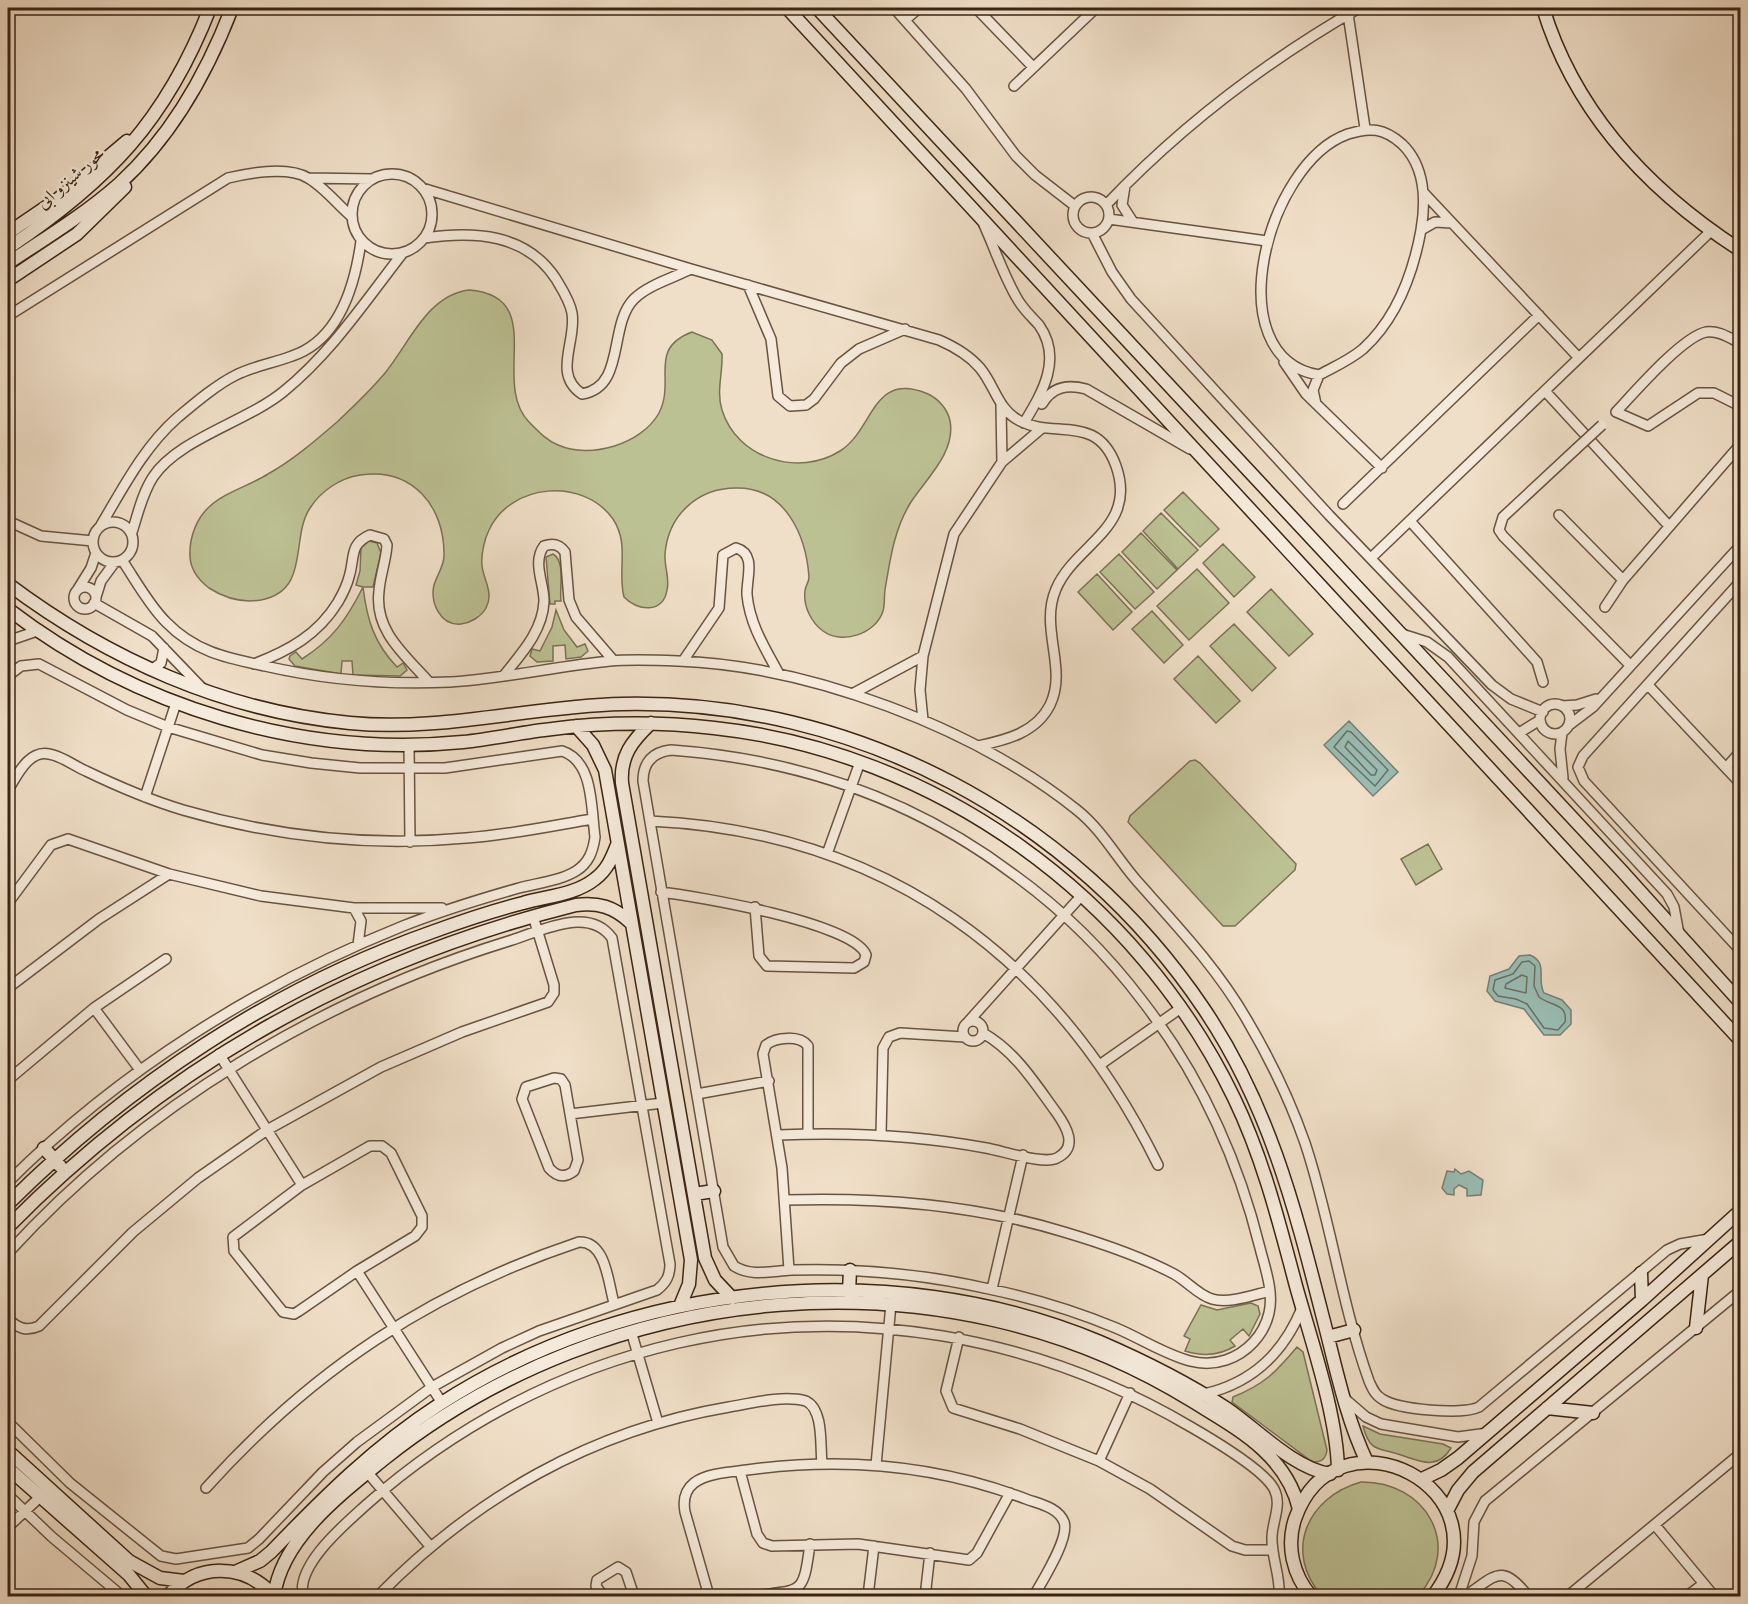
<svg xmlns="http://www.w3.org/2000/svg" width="1748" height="1604" viewBox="0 0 1748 1604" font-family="'Libre Caslon Text',Amiri,serif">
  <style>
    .green { fill: #bcc194; stroke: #7b7254; stroke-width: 1.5 }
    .water { fill: #9abdb5; stroke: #748075; stroke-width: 1.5 }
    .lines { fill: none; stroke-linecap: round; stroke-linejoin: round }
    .shore { stroke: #6a7064; stroke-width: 1.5 }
    .street-casing { stroke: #685341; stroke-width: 12 }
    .secondary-casing { stroke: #3a2414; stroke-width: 15 }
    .street { stroke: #f5eadb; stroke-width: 9 }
    .secondary { stroke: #f5eadb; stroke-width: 12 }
    .street-bridge-casing { stroke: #685341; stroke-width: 12; stroke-linecap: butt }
    .street-bridge { stroke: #f5eadb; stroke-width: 9 }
    .labels { text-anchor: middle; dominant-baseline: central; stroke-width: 5; stroke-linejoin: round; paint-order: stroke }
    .street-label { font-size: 18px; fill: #3a2414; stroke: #f5eadb }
  </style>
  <rect width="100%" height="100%" fill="#f0dfc8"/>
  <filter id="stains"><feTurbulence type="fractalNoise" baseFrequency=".00333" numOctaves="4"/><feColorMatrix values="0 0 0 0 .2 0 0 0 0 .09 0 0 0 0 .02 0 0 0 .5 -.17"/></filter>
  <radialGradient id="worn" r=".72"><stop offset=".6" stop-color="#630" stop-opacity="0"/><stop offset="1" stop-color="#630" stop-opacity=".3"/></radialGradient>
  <!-- green -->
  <path class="green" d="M469,290C549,296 490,382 529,422C538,431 546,440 558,445C590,459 641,445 659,413C676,380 647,349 692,332L712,340L722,354C723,373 716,391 722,410C737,459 799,477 840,451C874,430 872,370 928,394C939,399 948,410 950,421C956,452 926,479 911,502C894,529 890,560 885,590C884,597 885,605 883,611C876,634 842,645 823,631C812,623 803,607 805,591C805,586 809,583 809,577C806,535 785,487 736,488C698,488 668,515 665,554C664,566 670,578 667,590C663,614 637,611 624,597C617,570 630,545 613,519C583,477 511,483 489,530C484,540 481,555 482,566C484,581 494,593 486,608C481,617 470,623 461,624C440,626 430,602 434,585C437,575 444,566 444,556C445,506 412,467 360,475C340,478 321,491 310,508C290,538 311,590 261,600C242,603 226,599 209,588C197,579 189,567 190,552C190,536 197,518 209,507C225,492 249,486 268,474C293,460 315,441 337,422C353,407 370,391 385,373C409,344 427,295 469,290Z
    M1183,492L1219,529L1200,547L1164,510Z
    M1161,513L1198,550L1178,569L1143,531Z
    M1141,533L1177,570L1157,589L1122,552Z
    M369,541L377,543L381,553L373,587H363C367,620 374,643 397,667L403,663L407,670L400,676L353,675L352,661H342L341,674L295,666L289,659L290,656L296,652L302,659C332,640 347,619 363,587L356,585L360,571L361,548Z
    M1223,544L1255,577L1234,597L1203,563Z
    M553,554C566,562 559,587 561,601H555V604H550L546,557Z
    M1119,554L1154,592L1135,609L1100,572Z
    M1197,569L1229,603L1189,640L1157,606Z
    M1097,574L1132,612L1113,630L1078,592Z
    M1271,589L1313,634L1289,656L1247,612Z
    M556,610L564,630L577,647L585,644L588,651L581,657L566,659L565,645L553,646V661L537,662L530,656L532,649L540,651L552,627Z
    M1152,611L1183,645L1164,663L1132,629Z
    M1234,624L1276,668L1252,691L1210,646Z
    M1198,656L1240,701L1216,723L1174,679Z
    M1195,760L1200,763L1296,864L1295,870L1235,926H1223L1128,822L1130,816L1190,761Z
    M1428,844L1442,869L1416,885L1401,859Z
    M1251,1303L1258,1306L1260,1314L1249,1336L1243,1329L1230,1340L1235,1346C1219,1356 1201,1356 1185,1351L1190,1339L1184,1336L1201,1305L1217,1310Z
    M1297,1347L1303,1352L1327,1450C1326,1459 1320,1464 1311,1461L1232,1402L1233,1397C1265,1384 1276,1372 1297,1347Z
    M1363,1426L1380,1434L1443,1444L1451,1448C1437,1471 1420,1461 1401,1455C1378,1447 1370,1453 1363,1426Z
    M1361,1482C1425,1481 1464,1545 1418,1596H1322C1283,1552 1307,1497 1361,1482Z"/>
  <!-- water -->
  <path class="water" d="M1349,721L1398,772L1373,796L1324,745Z
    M1530,955C1549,963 1536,979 1544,993L1562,1000L1571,1010V1024L1560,1035H1544L1524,1009L1495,1001L1487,991L1490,976L1509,969L1519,956Z
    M1455,1169L1461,1174L1469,1171L1483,1180L1481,1195L1467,1196V1189L1459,1185L1454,1189V1195L1447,1194L1442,1188L1447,1171L1454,1172Z"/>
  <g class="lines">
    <!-- shore -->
    <path class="shore" d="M1347,731L1351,732L1388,770L1375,786L1334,747Z
      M1348,741L1377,770L1375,775H1371L1345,747Z
      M1522,962L1529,961L1535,966L1534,986L1539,997C1550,1006 1568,1003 1565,1022L1558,1030L1544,1028L1527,1004L1516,999L1498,996L1493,990L1495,980L1513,974Z
      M1522,975L1527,977L1526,993L1505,988L1506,984Z"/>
    <defs>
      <path id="street" d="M894,8L966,89L1016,156L1035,175L1075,206
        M976,8L1033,67
        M1348,14L1365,128
        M905,20L919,8
        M1014,86L1096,8
        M352 214a40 40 0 1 1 80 0a40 40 0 1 1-80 0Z
        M308,178L372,179
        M1125,186L1122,205L1133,222
        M422,188L691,269L939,340C955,347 969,355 980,368C995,386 998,410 1020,421C1055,439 1097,413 1116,466C1138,528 1075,544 1056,589C1039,628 1068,668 1050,705C1036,733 1006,740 978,746
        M1424,193L1579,358
        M1073 215a18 18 0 1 1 36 0a18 18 0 1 1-36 0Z
        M1106,205C1181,126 1265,62 1359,8
        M1109,219L1267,241
        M984,225C995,249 1004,277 1018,300C1024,310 1032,317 1039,325C1063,359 1042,393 1024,423
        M1421,230C1426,201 1425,166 1402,144C1384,128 1370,127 1348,134C1266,163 1216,358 1319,375C1334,367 1350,360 1363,349C1397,318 1413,274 1421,230L1435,222L1452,223
        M1092,233L1112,272L1131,299L1329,515L1492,685L1511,699L1543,712
        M424,238C474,231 526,233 556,279C562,289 570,301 572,313C577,341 552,374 582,394C626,387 608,325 634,299C648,285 673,278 691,269
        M748,285L771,339L778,396L790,406L806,405L814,399L841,363L859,349L905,329
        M8,316L228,178C249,173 288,166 308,178C324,187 337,204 351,216
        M1740,343C1730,338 1718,330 1706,332C1682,337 1634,393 1616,412L1648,426L1698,393H1714L1740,406
        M1284,362L1306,394L1382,468
        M1545,391L1669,526
        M1042,404C1052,387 1067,384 1086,389L1190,449
        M1316,404L1313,390L1319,375
        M1001,405L1002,462
        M1576,449L1503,517L1499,530L1503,536L1630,665
        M1343,504L1539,315
        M1559,515L1623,580
        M8,521L41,536L93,541
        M1410,521L1537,662L1543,682
        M93 542a20 20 0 1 1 40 0a20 20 0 1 1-40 0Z
        M101,525C123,488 144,447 177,418C195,403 216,385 236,375C254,366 274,363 292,356C340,340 355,285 361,241
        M132,532C138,514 142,494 153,477C178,439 246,422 283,392C331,353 364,303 402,254
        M1371,558L1711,231
        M122,560C136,581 149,605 166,622C195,652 227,658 265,666C326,680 387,685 450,682C503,679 557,666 610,661C632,659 655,660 678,661C810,666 973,727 1077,810C1102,830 1116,857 1137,881C1177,926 1217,968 1247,1020C1270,1059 1290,1100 1305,1143C1331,1221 1341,1303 1369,1381C1372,1388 1375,1395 1382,1399C1398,1410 1463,1415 1479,1407L1667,1250L1680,1244L1709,1239
        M1740,582L1583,756L1578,767L1584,781L1740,950
        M74 598a11 11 0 1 1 22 0a11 11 0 1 1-22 0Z
        M78,589L91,568L96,553
        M96,597L101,581L115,562
        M94,603L152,636L202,688
        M1605,607L1623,580L1740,445
        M1402,634L1427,642L1448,657L1667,894L1674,907L1679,934
        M8,641L37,631
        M683,661L719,608L723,555L736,548C757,554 746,579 747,595C750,625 765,648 779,674
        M254,664C288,651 318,635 338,602C342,595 347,585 349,577C355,558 349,544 370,535L384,539L387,545C386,561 380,576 379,591C374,631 405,655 429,682
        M151,670L161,663L164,648
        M505,674C522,653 543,630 544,601C544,583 532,562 544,546C553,543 559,544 565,552L569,600L576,617L613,660
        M8,676L21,666L39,664L127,710L168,727L262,755L311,763L360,768H445L562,751C594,761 591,809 595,837C593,851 589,863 576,871C560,881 537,883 519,888C480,899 441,911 403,926C256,985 120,1071 8,1182
        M1648,685L1740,783
        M852,694L923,656
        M1540 719a15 15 0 1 1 30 0a15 15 0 1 1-30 0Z
        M1562,706L1577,705L1596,699
        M923,720L920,690L923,656L954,534L1002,462L1042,428
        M1568,726L1593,707L1740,546
        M1519,733L1540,720
        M1562,733L1560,749L1563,778
        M409,745L410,842
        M671,750C796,759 913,799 1013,874C1063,910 1107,954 1144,1003C1200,1076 1238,1159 1260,1248C1265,1268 1274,1292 1269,1313C1264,1335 1247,1353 1226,1360C1214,1364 1202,1364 1190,1361C1164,1354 1140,1338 1116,1328C1075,1311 1032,1298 989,1289C924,1274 858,1268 791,1270C772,1271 751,1277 734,1266L723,1247L643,781C643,762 653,752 671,750Z
        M1726,768L1740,752
        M8,790C17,776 28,750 49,754C62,756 74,766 86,771C117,786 150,800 183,810C276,837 370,847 466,838C509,835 551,826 592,819
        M145,797L176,703
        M650,821C885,832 1055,956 1158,1165
        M827,854L860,762
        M661,892C695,896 855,923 866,955L864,962L854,968L767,966L759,956L755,907
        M8,903L51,845L68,839L169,874L261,896L354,908H442
        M354,908L361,921L358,945
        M8,988L99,919L169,874
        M94,1008L140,1070
        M963 1031a10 10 0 1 1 20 0a10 10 0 1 1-20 0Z
        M968,1022L1082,895
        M219,1054L302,1185
        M1101,1064L1181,1008
        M554,1078L561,1079L565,1085L578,1160L574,1171C565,1178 557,1177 549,1168L522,1099L526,1087Z
        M8,1080L94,1008L166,959
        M697,1094L769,1081
        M570,1114L663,1103
        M778,1135C848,1132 917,1135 986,1148C1003,1151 1044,1165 1057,1158C1079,1147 1066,1126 1056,1112C1034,1082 1016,1052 983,1033
        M881,1135L883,1048L889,1037L900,1033L965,1037
        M370,1146H382L391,1153L422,1216V1227L415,1236L357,1271L299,1311L294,1314L283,1312L234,1251L233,1237L302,1185Z
        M785,1200C880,1197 973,1204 1064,1232C1101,1243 1140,1256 1174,1274C1187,1281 1198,1295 1212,1299C1229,1304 1253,1295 1270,1291
        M8,1253C142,1106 322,998 512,940C543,930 589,906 612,938L670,1264C670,1276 666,1283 657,1290L539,1331L502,1348L432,1387L357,1442L323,1472L259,1539L248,1548L176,1559L161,1556L70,1483L8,1422
        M789,1270L782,1168L763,1054L766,1045C776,1037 800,1035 808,1046V1133
        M357,1271L442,1403
        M992,1289L1023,1155
        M8,1319C18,1328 26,1332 39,1326L133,1232L198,1178L267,1130L381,1067L462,1032L548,1002L554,993V985L533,916
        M631,1331L658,1423
        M959,1337L946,1391L953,1408L1020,1429L1099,1461L1150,1489L1232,1546L1245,1550H1272
        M1204,1394C1252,1383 1283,1354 1302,1308
        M1344,1398L1366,1417L1381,1424L1458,1437L1488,1433
        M1099,1461L1130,1393
        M876,1465L891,1304
        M740,1471L757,1534L763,1543L772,1546L858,1544L969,1560L977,1553L1010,1493
        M368,1473L430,1546
        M206,1488C311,1371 429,1292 579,1242C606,1241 608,1282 614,1303
        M8,1495L52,1537L122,1596
        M1655,1525L1714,1596
        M8,1527L39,1498
        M303,1596C296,1565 344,1525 366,1505C455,1426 561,1370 678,1343C853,1303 1037,1336 1191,1427C1210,1438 1264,1470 1274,1489C1282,1504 1273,1520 1272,1536C1271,1557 1281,1577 1279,1596
        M378,1596C474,1498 592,1430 729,1407C752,1403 783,1395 806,1401C824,1410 820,1446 822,1464
        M603,1596L596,1586L597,1580L618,1567L626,1572L634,1596
        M709,1596L685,1512C683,1501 685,1490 694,1483C707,1473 731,1472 747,1470C841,1457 937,1465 1026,1499C1039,1504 1058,1507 1064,1522C1070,1538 1042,1581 1034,1596
        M754,1596C803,1589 803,1596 810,1544
        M868,1596L874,1546
        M929,1596L926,1588L930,1553
        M1459,1596L1472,1556L1474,1522L1485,1501L1740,1291
        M1465,1596C1496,1576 1501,1562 1528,1596
        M1568,1596L1740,1454
        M1687,1596L1703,1584"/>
      <path id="secondary" d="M787,8L1740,1040
        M817,8L1621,870L1740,1002
        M1543,8C1575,113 1649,191 1740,250
        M8,233L58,199L127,141
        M8,248C107,182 166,121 210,8
        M8,263C46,238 85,214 119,184C172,136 207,73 232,8
        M8,280L77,234L125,187
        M8,584C108,659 224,711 350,723C442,732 531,706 622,704C854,699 1075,817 1204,1009C1268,1104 1294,1204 1322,1314C1335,1363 1345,1416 1367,1462
        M8,609C136,707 301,758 463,742C493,739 523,732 552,729C606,722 660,722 714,728C936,752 1137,897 1234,1098C1263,1158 1279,1222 1296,1286C1311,1340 1337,1415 1338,1470
        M651,723C632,741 620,756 622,783L705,1258L715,1280L732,1298
        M576,726L593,745L605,770L691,1260L689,1284L680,1306
        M44,1148L60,1166
        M694,1194L714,1191
        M8,1204C127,1085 273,988 432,932C462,921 492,911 523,903C547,896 575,895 595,879C607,870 612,858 617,845
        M8,1227C168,1065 355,960 576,905C598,902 614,907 630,922
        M1641,1273L1642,1300
        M849,1292L850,1270
        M1696,1328L1702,1275
        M1328,1337L1354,1330
        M1547,1408L1593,1413
        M8,1451L129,1561L160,1578L184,1581
        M8,1468L129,1575L146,1596
        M1422,1479L1441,1470L1458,1458L1642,1300L1740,1211
        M1447,1511L1458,1490L1473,1472L1740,1242
        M235,1572L260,1561L271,1552C324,1497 375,1446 440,1404C630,1281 890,1254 1100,1342C1144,1361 1186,1382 1226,1408C1257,1429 1293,1468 1330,1474
        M168,1596C198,1562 244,1563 274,1596
        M274,1596C282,1538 341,1494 384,1459C609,1279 944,1247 1192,1401C1237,1429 1286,1454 1299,1509
        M1311,1596C1293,1575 1286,1546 1295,1519C1336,1400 1514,1490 1433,1596"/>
    </defs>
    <!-- street casing -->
    <use href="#street" class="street-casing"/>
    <!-- secondary casing -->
    <use href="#secondary" class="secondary-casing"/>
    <!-- street -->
    <use href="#street" class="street"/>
    <!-- secondary -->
    <use href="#secondary" class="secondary"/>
    <defs>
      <path id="street-bridge" d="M1576,449L1602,425"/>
    </defs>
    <!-- street-bridge casing -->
    <use href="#street-bridge" class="street-bridge-casing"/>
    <!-- street-bridge -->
    <use href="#street-bridge" class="street-bridge"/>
  </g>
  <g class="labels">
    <!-- street labels -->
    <g class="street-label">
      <text transform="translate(70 178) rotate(-41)">محور شينزو ابى</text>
    </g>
  </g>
  <!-- margin -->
  <rect width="1748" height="1604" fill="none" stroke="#f0dfc8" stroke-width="30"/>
  <rect x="9" y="9" width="1730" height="1586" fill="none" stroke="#3a2414" stroke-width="3"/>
  <rect x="15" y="15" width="1718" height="1574" fill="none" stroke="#3a2414" stroke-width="1.5"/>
  <rect width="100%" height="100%" filter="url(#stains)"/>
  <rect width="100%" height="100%" fill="url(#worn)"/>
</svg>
